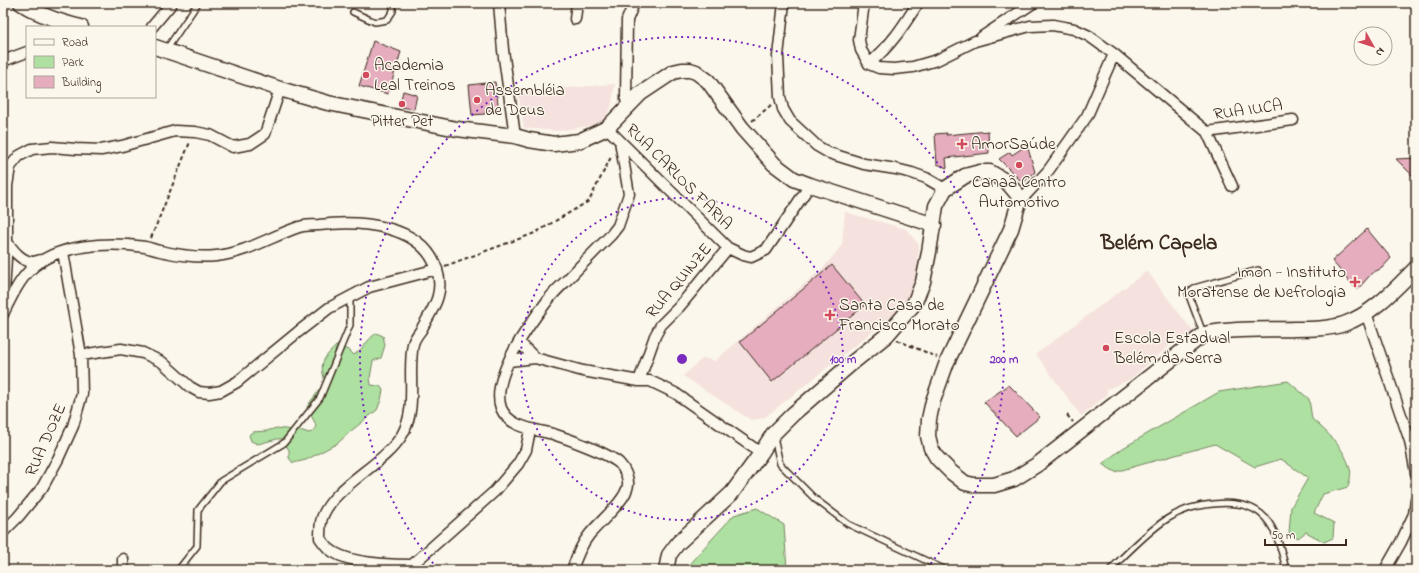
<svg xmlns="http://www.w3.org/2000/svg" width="1419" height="573" viewBox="0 0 1419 573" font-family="'Indie Flower',sans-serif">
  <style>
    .built { fill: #f5e1de }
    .green { fill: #aee0a1; stroke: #748560 }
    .building { fill: #e6adbf; stroke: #3b2a1e }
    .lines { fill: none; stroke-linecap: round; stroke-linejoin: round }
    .lane-casing { stroke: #3b2a1e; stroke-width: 8 }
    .street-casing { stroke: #3b2a1e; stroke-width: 13 }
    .secondary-casing { stroke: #3b2a1e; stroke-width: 17 }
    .path { stroke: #3b2a1e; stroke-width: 2; stroke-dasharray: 4 3; stroke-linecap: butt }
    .lane { stroke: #fbf7ec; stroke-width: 5 }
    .street { stroke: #fbf7ec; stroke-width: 10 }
    .secondary { stroke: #fbf7ec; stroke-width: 14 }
    .ring { fill: none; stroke: #7b2cbf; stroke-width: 2; stroke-dasharray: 2 4 }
    .poi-dot { fill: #d1495b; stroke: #fbf7ec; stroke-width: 1.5 }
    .labels { text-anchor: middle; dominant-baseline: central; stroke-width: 3; stroke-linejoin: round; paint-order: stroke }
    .poi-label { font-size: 17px; fill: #3b2a1e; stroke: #fbf7ec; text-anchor: start }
    .street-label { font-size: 17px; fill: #3b2a1e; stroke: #fbf7ec }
    .district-label { font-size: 21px; font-weight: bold; fill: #3b2a1e; stroke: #fbf7ec }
    .centre { fill: #7b2cbf; stroke: #fbf7ec; stroke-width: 2 }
    .ring-label { font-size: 12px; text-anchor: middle; font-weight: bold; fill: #7b2cbf; stroke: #fbf7ec; stroke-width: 3; stroke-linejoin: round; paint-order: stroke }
  </style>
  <rect width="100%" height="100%" fill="#fbf7ec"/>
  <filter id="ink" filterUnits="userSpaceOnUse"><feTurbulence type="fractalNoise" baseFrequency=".025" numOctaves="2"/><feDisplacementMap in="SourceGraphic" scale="8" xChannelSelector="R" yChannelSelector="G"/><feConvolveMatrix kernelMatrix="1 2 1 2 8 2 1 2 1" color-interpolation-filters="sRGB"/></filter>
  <g filter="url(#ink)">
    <!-- built -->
    <path class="built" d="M615,84L611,108L604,119L594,125L558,131L524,128L518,92Z
      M845,212L906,229L919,245L916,278L907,304L764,418L751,420L683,376L703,358L715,361L824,267L842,245Z
      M1147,271L1194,333L1174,342L1129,380L1107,389V395L1081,416L1036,354Z"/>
    <!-- green -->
    <path class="green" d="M376,333L383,336L385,345L381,358L373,361L370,378L371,385L380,386L383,390L381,400L377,410L351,431L338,443L306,460L293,463L289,458V450L282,439H277L258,444L251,441L249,435L252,432L267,431L276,428L303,431L309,433L314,431L316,425L307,407C312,398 320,391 325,381C319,362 323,359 336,346L349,350L354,355C363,349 367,340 376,333Z
      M1288,381L1309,399L1312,419C1327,432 1345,448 1350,469C1352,474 1349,482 1348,487L1323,494L1314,513L1334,523L1333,538L1324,542L1306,532L1298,538L1289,533L1291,507L1308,478L1281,459L1255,467L1215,444L1115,472L1102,464L1123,448L1219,392Z
      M757,508L784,525L787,570H691V562L734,515Z"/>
    <!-- building -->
    <path class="building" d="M373,41L401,52L388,94L359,86Z
      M495,82L499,110L485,111V114L472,115L469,85Z
      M403,91L417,95L414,109L399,107Z
      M988,131L989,153L946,158L947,168L937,164L935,134L947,133L946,135Z
      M1027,145L1035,172L1023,183L999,159L1010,152L1012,155Z
      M1416,158V179L1396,159Z
      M1367,229L1391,258L1382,268L1372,273L1357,290L1332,261Z
      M832,265L865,305L772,382L740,342Z
      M1009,385L1040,417L1016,436L984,402Z"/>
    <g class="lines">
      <defs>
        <path id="lane" d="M353,12L375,22L387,20L393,11V3
          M166,50L198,3
          M1203,333L1188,293L1194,288L1258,270
          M774,437L780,464L815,499L848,524L946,570
          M178,570L197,546L198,510L221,481L284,443L320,398L350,325V297
          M1110,570C1126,554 1148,531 1167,519C1181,510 1197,505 1213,504C1265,498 1276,525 1286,570"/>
        <path id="street" d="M499,3L503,50L515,136
          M784,3L778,56L780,97L783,109L790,121L817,146L829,153L864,164L896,169L912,173L926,178L945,189
          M864,3L859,40L861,50L869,64L879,68L894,69L913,67L937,60L975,41L1030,26L1053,25L1074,29L1089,36L1114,54L1207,132L1232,186
          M575,19L577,3
          M152,27L172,3
          M982,37L1033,3
          M3,61L27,52
          M869,64C892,44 902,28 918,3
          M628,107L626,99L627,20L634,3
          M607,128L728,248L743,255L751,257L766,250L810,185
          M1207,132L1293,120
          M1019,202L1048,171L1087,116L1114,54
          M7,242C13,250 21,261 32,262C35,262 38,261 41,260
          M3,309L7,242V186L10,167L19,156L32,149L52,147L76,149L101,150L122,146L175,131L195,132L210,135L233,147L250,144L265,134L280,89
          M1366,313L1410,441L1416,473
          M3,314C11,298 18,282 30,270C57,243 110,242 145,247C150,248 155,250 160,251C178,255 198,258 216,256C246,253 272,236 299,227C306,225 313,225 319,225C359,220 423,224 437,270C445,294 432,310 421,330C418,334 414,339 413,344C407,373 418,408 402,435C384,465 333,486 322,518C320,524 320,532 320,538C322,541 325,545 328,548C345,564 389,565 412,565
          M81,355L121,349L143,353L162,362L190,387L199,392L209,393L221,391L237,382L298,332L329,308L369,287L437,269
          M535,358L583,371L639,381H650L675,393L761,453
          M509,361L535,358L519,342
          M639,381L655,336L661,325L679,307L728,248
          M3,532L18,517L42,488L58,459L73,426L82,394L81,355L63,252
          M123,559V570
          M412,565L495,491L518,464L526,450L530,430
          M572,570C576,558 581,545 589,535C599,522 626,501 628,485C629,478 624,468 619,463C607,453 569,439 553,434C535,429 509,428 501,408C490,378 530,323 548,300C554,292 562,285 569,278C583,263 597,249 611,235L618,226L629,194L620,141
          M1385,570L1401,542L1414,514L1416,499"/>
        <path id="secondary" d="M21,3C39,15 60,22 81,27
          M155,47L280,89L328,103L457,129L515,136L529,140L554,144L579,141L607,128L640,94L673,72L682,70H690L696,72L708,81L742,128L774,164L794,179L810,185L934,225
          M666,570L669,555L678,543L732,493L761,453L773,434L793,414L852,363L887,335L914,304L923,282L929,252L936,206L945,189L965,176L980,172H990L1007,182L1018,195L1019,202L1011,229L947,362L933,401L929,419L928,436L931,448L937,458L951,472L965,483L974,485H994L1014,479L1038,464L1204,334C1234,328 1265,330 1295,329C1311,329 1329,329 1344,324C1373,314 1395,289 1416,268"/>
      </defs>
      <!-- lane casing -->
      <use href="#lane" class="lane-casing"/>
      <!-- street casing -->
      <use href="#street" class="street-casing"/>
      <!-- secondary casing -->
      <use href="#secondary" class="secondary-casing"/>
      <!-- path -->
      <path class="path" d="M752,121L771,105
        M151,238L190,142
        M445,266L535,233L589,201L612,155
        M897,340L937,357
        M1067,415L1073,422"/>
      <!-- lane -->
      <use href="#lane" class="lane"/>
      <!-- street -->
      <use href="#street" class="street"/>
      <!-- secondary -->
      <use href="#secondary" class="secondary"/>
    </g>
  </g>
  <!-- distance rings -->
  <g class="ring">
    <circle cx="682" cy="359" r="161"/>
    <path d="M437 568A322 322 0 1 1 927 568"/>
  </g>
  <!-- markers -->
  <g class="poi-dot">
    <circle cx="366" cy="75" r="4"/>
    <circle cx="477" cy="100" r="4"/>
    <circle cx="402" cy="104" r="4"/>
    <path d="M960 138h4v4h4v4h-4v4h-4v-4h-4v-4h4z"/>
    <circle cx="1019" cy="165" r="4"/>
    <path d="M1353 276h4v4h4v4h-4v4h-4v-4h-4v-4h4z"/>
    <path d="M828 309h4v4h4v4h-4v4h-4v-4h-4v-4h4z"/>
    <circle cx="1106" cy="348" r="4"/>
  </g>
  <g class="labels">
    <!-- poi labels -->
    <g class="poi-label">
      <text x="374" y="65">Academia<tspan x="374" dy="20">Leal Treinos</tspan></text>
      <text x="485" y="90">Assembléia<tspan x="485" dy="20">de Deus</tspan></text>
      <text x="402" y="121" text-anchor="middle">Pitter Pet</text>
      <text x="971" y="144">AmorSaúde</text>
      <text x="1019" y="182" text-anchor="middle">Canaã Centro<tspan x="1019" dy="20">Automotivo</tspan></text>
      <text x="1346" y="272" text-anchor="end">Imon - Instituto<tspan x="1346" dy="20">Moratense de Nefrologia</tspan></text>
      <text x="839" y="305">Santa Casa de<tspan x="839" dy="20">Francisco Morato</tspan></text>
      <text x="1114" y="338">Escola Estadual<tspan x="1114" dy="20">Belém da Serra</tspan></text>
    </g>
    <!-- street labels -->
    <g class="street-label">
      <text transform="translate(1248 110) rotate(-8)">RUA IUCA</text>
      <text transform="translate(679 177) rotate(45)">RUA CARLOS FARIA</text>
      <text transform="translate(679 281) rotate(-50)">RUA QUINZE</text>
      <text transform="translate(46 440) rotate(-66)">RUA DOZE</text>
    </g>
    <!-- district labels -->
    <g class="district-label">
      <text x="1159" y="244">Belém Capela</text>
    </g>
  </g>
  <circle cx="682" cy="359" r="6" class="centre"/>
  <g class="ring-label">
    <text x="843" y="363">100 m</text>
    <text x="1004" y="363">200 m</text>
  </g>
  <!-- margin -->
  <rect width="1419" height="573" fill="none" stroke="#fbf7ec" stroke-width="16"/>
  <rect x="8" y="8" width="1403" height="557" fill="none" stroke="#3b2a1e" stroke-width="1.5" filter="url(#ink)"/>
  <!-- legend -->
  <rect x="26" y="26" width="130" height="72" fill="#fbf7ec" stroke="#aea59a"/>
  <rect x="34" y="39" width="20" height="6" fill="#fbf7ec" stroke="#aea59a"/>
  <text x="62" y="46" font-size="12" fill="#3b2a1e">Road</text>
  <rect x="34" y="56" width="20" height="12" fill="#aee0a1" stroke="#aea59a"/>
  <text x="62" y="66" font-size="12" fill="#3b2a1e">Park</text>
  <rect x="34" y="76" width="20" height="12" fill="#e6adbf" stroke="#aea59a"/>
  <text x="62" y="86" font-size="12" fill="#3b2a1e">Building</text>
  <!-- north arrow -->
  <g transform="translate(1373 46) rotate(129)"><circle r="19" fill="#fbf7ec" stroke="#aea59a"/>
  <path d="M0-3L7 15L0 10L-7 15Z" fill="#d1495b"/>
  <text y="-6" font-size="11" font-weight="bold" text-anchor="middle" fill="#3b2a1e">N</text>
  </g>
  <!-- scale -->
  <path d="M1265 539v6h81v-6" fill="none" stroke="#3b2a1e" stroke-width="2"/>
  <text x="1271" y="539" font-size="12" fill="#3b2a1e" stroke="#fbf7ec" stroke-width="3" paint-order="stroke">50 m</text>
</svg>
